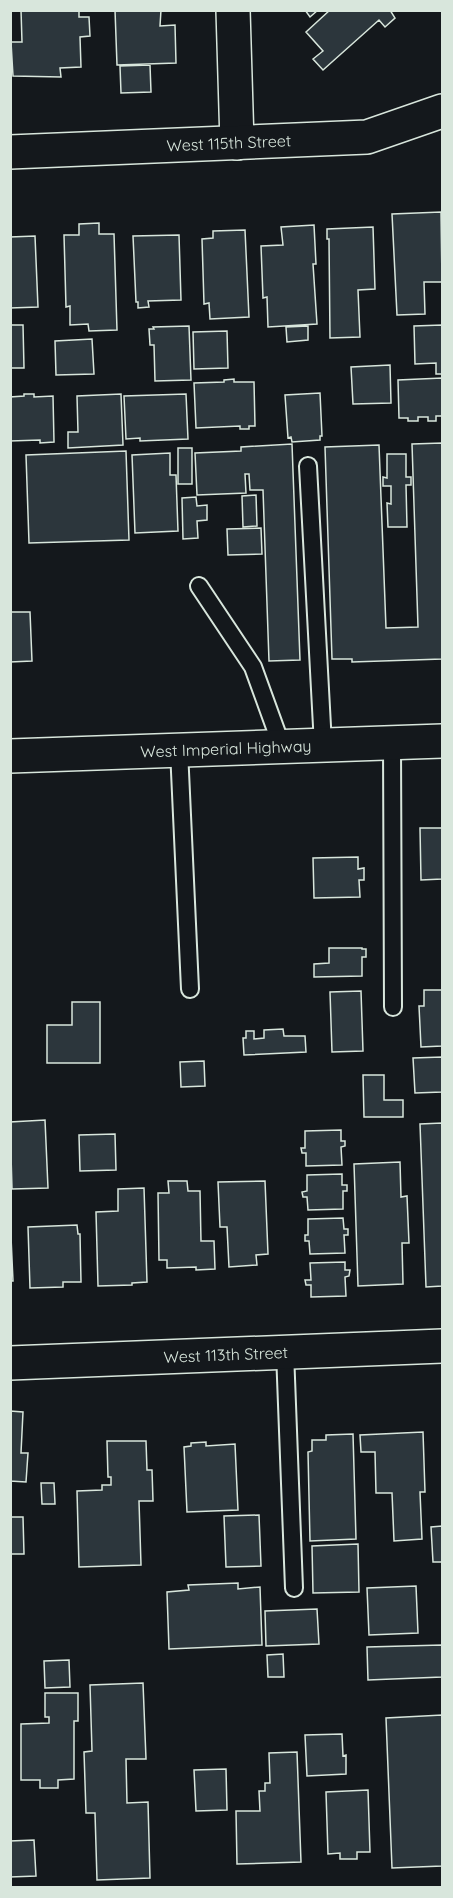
<svg xmlns="http://www.w3.org/2000/svg" width="453" height="1898" font-family="Quicksand,sans-serif">
  <rect width="100%" height="100%" fill="#14181c"/>
  <path fill="#2c363c" stroke="#d8e6dc" stroke-width="1.5" d="M21,10h58v7h10l1,19 -10,1 1,30 -21,1 1,9 -48,-1 -2,-34h11z
    M115,10h46l-1,16 15,-1 1,38 -59,2z
    M305,10h13l-8,7z
    M330,10h60l5,8 -10,9 -6,-7 -56,50 -10,-11 10,-8 -17,-19z
    M150,65l1,27 -30,1 -1,-27z
    M441,212l1,70h-18l1,32 -28,1 -5,-101z
    M99,223v11h15l3,96 -28,1 -1,-7 -18,1v-19l-4,1 -2,-72h15v-11z
    M314,225l2,39h-3l4,60 -49,3 -1,-30 -4,1 -2,-52 22,-1 -2,-18z
    M373,227l2,62 -17,1 2,47 -30,1 -1,-99h-2v-10z
    M245,230l4,87 -39,2 -1,-16 -5,1 -2,-65 11,-1v-7z
    M179,235l2,65 -33,1 1,6 -11,1v-6h-2l-3,-66z
    M35,236l3,71 -28,1v-71z
    M10,325h13l1,43h-14z
    M442,325v49h-6v-11l-21,1 -1,-38z
    M189,326l2,54 -36,1 -1,-36h-4l-1,-16h5l-1,-2z
    M308,326v14l-21,2 -1,-15z
    M227,331l1,37 -34,1 -1,-37z
    M92,339l2,35 -38,1 -1,-34z
    M390,365l1,38 -38,1 -2,-37z
    M442,378v38h-6v5h-8v-4h-10v4h-10v-3h-9l-1,-38z
    M234,379v3h20l1,44h-6v3h-9v-3l-44,2 -2,-45 30,-1v-2z
    M320,393l2,43h-2v4l-28,2 -1,-5 -3,1 -3,-43z
    M24,394h10v3l19,-1 1,46 -14,1v-3l-30,1v-44l14,-1z
    M121,394l2,51 -55,3v-16h10l-1,-36z
    M186,394l2,45 -48,2v-3l-14,1 -2,-43z
    M442,443v216l-90,3v-3h-20l-7,-212 54,-2 7,183 32,-1 -6,-183z
    M292,444l8,216 -31,1 -6,-171h-13l-1,-16h-4l1,19 -49,2 -2,-42 46,-2v-4z
    M178,448h14v36h-14z
    M126,451l3,89 -100,3 -3,-88z
    M170,453v22h6l2,56 -43,2 -3,-78z
    M387,454h19v23h5v8h-5l1,42h-19l-1,-24 4,1v-18h-8v-9l4,1z
    M256,495l1,31 -14,1 -1,-31z
    M196,497l1,9 10,-1v15l-10,1 1,17 -15,1 -1,-41z
    M261,528l1,26 -34,1 -1,-26z
    M10,612h20l2,49 -22,1z
    M420,828h22v51l-21,1z
    M358,857v12l6,-1v12h-5l1,17 -46,1 -1,-40z
    M329,948h33v1h4v8h-4v19l-48,1v-13l15,-1z
    M424,990h18v56l-21,1 -2,-41h5z
    M361,991l2,60 -31,1 -2,-60z
    M72,1002h28v61h-53v-38h25z
    M283,1029l1,7h21l1,16 -62,3 -1,-17h3v-7h8v8l10,-1v-8z
    M442,1057v35l-27,1 -2,-35z
    M204,1061l1,25 -24,1 -1,-25z
    M363,1075h21v25h19v17h-39z
    M45,1120l3,68 -36,1 -2,-67z
    M442,1123v163l-16,1 -6,-163z
    M341,1130v11h4v5l-4,1 1,18 -36,1v-13h-4l-1,-5h4v-17z
    M115,1134l1,36 -36,1 -1,-36z
    M400,1162l1,35 6,-1 2,47h-7l1,41 -45,2 -4,-122z
    M342,1174v11h5v6h-4v18l-35,1 -1,-13h-4l-1,-5 5,-1v-16z
    M168,1181h19l1,10h12l1,50h13l1,28 -19,1v-3l-29,1v-8h-8l-1,-67h11z
    M265,1181l3,73 -12,1 1,10 -28,2 -2,-40h-7l-2,-45z
    M144,1188l3,94 -15,1v2l-34,1 -2,-74 22,-1v-22z
    M10,1215l3,66h-2l-1,7z
    M343,1218l1,11h4v6h-4l1,18 -35,1 -1,-13h-4v-6h3v-16z
    M77,1225l1,9h2l1,48h-18v5l-33,1 -2,-61z
    M345,1262v8h5l-1,6 -4,1 1,19 -35,1v-12h-5l-1,-5h6l-1,-17z
    M10,1411l13,1 -2,41h7l-2,29 -16,-1z
    M423,1432l2,60h-5l2,47 -28,2 -2,-48h-16l-1,-41h-14l-1,-17z
    M353,1434l3,105 -46,2 -2,-89 4,-1v-11h14v-5z
    M107,1441h39l1,29h5l1,31h-14l2,64 -62,2 -2,-76 25,-1v-5h9v-8h-3z
    M206,1442v4l29,-2 3,66 -51,2 -3,-65 7,-1v-3z
    M41,1483h13l1,21h-13z
    M259,1515l2,51 -35,1 -2,-51z
    M10,1517h13l1,37h-14z
    M442,1526v36h-9l-2,-35z
    M358,1544l1,48 -46,1 -1,-47z
    M238,1583v6l22,-2 2,58 -93,4 -2,-57 22,-2 -1,-5z
    M416,1586l2,47 -49,2 -2,-47z
    M317,1609l2,35 -53,2 -1,-35z
    M442,1645v32l-74,3 -1,-33z
    M283,1654l1,23h-16l-1,-22z
    M69,1660l1,27 -25,1 -1,-27z
    M143,1683l3,76h-20l1,44 21,-1 2,76 -53,2 -2,-67h-9l-2,-61 8,-1 -2,-66z
    M45,1693h33v28h-4v58l-16,1v8h-18v-8h-19v-56l28,-1v-6h-4z
    M442,1715v151l-50,2 -6,-150z
    M342,1734l1,22 3,-1v19l-39,2 -2,-41z
    M297,1752l4,110 -64,2 -1,-53h24l-1,-20h6v-8h5l-1,-30z
    M226,1769l1,41 -31,1 -2,-41z
    M368,1790l2,62h-13v7h-17v-6l-12,1 -2,-62z
    M34,1840l2,36 -26,1v-36z"/>
  <g fill="none" stroke-linecap="round" stroke-linejoin="round">
    <defs>
      <path id="lane" d="M308,466l15,279
        M199,586l54,81 29,80
        M392,743l1,264
        M179,750l11,239
        M285,1352l9,236"/>
      <g id="street">
        <path d="M233,10l4,133"/>
        <path id="s1" d="M10,152l357,-15 75,-26"/>
        <path id="s2" d="M10,1363l432,-17"/>
      </g>
      <g id="primary">
        <path id="s3" d="M10,756l432,-15"/>
      </g>
    </defs>
    <use href="#lane" stroke="#d8e6dc" stroke-width="20"/>
    <use href="#street" stroke="#d8e6dc" stroke-width="36"/>
    <use href="#primary" stroke="#d8e6dc" stroke-width="36"/>
    <use href="#lane" stroke="#14181c" stroke-width="16"/>
    <use href="#street" stroke="#14181c" stroke-width="33"/>
    <use href="#primary" stroke="#14181c" stroke-width="33"/>
  </g>
  <g text-anchor="middle" dominant-baseline="central" stroke-width="4.5" stroke-linejoin="round" paint-order="stroke">
    <g font-size="16" fill="#d8e6dc" stroke="#14181c">
      <text stroke="none"><textPath href="#s1" startOffset="219">West 115th Street</textPath></text>
      <text stroke="none"><textPath href="#s3" startOffset="216">West Imperial Highway</textPath></text>
      <text stroke="none"><textPath href="#s2" startOffset="216">West 113th Street</textPath></text>
    </g>
  </g>
  <rect width="453" height="1898" fill="none" stroke="#d8e6dc" stroke-width="24"/>
</svg>
